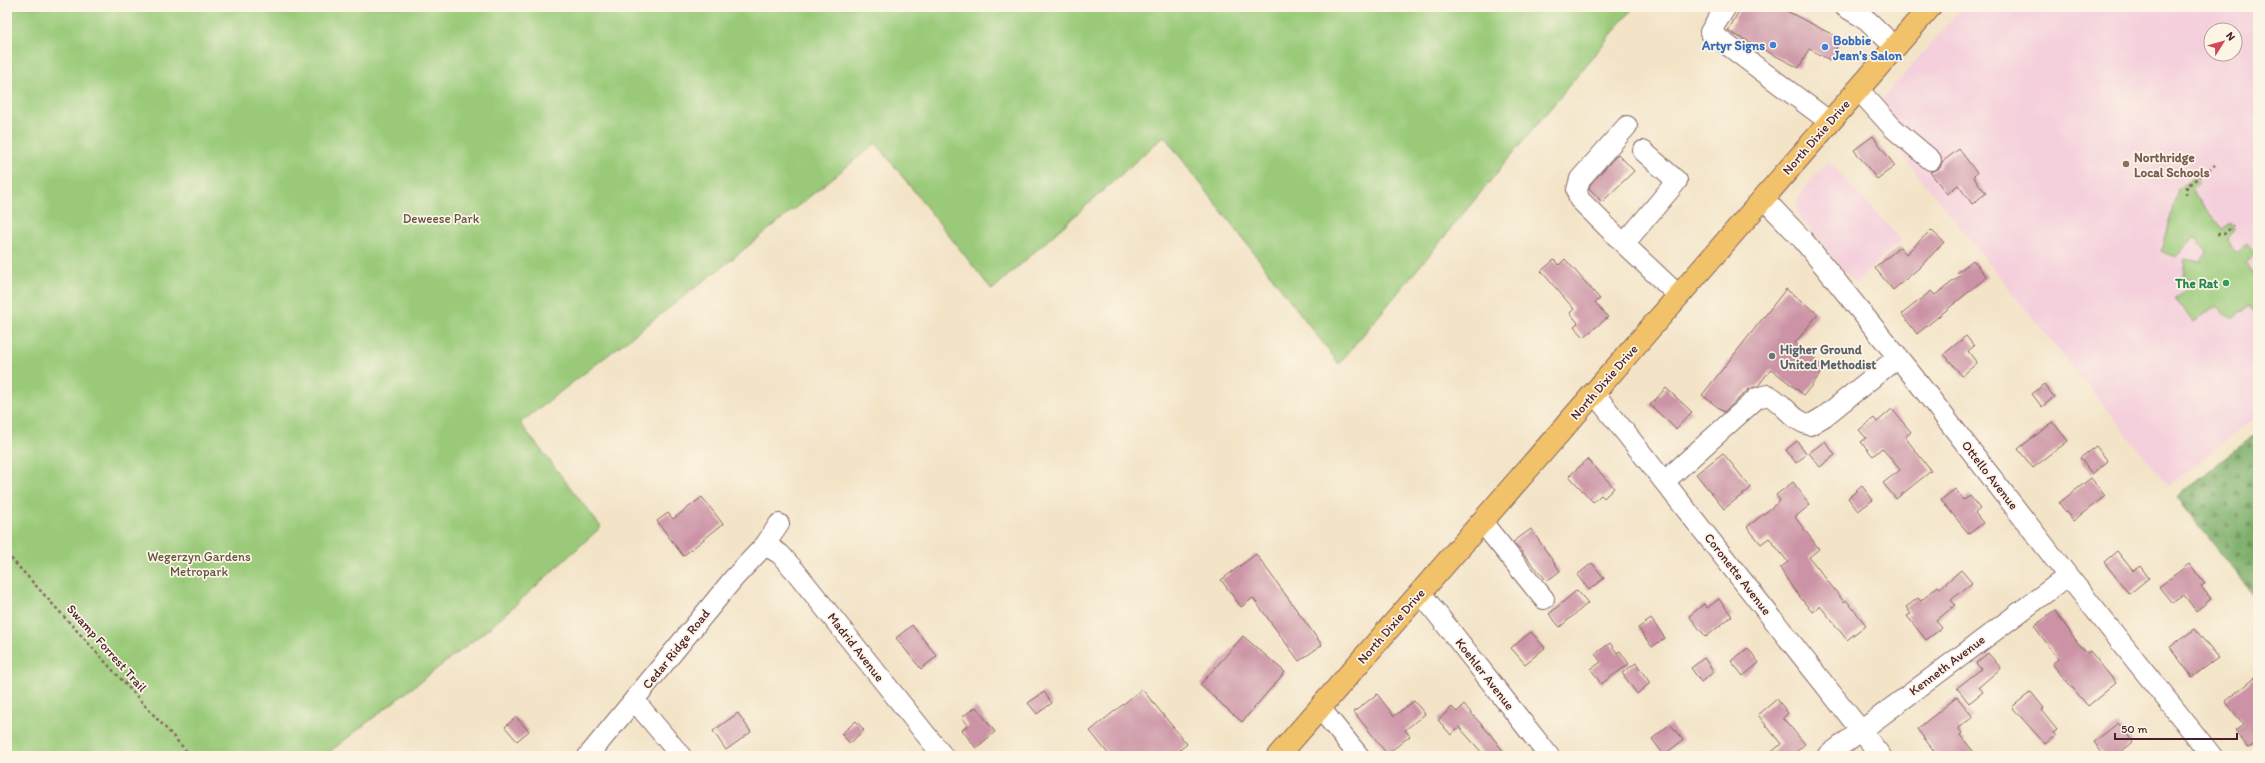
<svg xmlns="http://www.w3.org/2000/svg" width="2265" height="763" font-family="Itim,sans-serif">
  <defs>
    <pattern id="forest-firs" width="22" height="20" patternUnits="userSpaceOnUse"><rect width="22" height="20" fill="#7bae69"/><path d="M5 1l3.5 6h-7zM16 11l3.5 6h-7z" fill="#678d57"/></pattern>
  </defs>
  <rect width="100%" height="100%" fill="#fcf5e5"/>
  <filter id="ink" filterUnits="userSpaceOnUse"><feTurbulence type="fractalNoise" baseFrequency=".025" numOctaves="2"/><feDisplacementMap in="SourceGraphic" scale="8" xChannelSelector="R" yChannelSelector="G"/><feConvolveMatrix kernelMatrix="1 2 1 2 8 2 1 2 1" color-interpolation-filters="sRGB"/></filter>
  <filter id="wash" filterUnits="userSpaceOnUse"><feTurbulence type="fractalNoise" baseFrequency=".012" numOctaves="4" result="noise"/><feDisplacementMap in="SourceGraphic" scale="16" xChannelSelector="R" yChannelSelector="G"/><feGaussianBlur stdDeviation="0.9" result="paint"/><feColorMatrix in="noise" values="0 0 0 0 0 0 0 0 0 0 0 0 0 0 0 0 0 1.4 0 .05"/><feComposite in="paint" operator="in"/></filter>
  <g filter="url(#wash)">
    <rect width="100%" height="100%" fill="#f3e4c8"/>
    <path fill="#f4cfdc" fill-rule="evenodd" d="M1963,7h295v408l-90,71 -299,-372zM2211,30h24v24h-24z
      M1828,161l73,79 -46,44 -53,-65 -6,-9 2,-11 7,-12z"/>
    <path fill="url(#forest-firs)" stroke="#62664a" d="M2258,432v168l-82,-103z"/>
    <path fill="#9aca79" stroke="#727452" d="M7,7h1627l-295,357 -175,-228 -172,154 -116,-147 -149,120 -207,160 81,104 -109,99 -168,130h-317z
      M2194,177l5,7 -8,6 31,39 9,-6 4,6 -8,9 8,15 12,-9 8,10 -10,9 13,16v37l-8,-10 -18,13 -16,-13 -22,16 -19,-23 20,-15v-3l-12,-4 2,-18 16,3 6,-10 -12,-16 -19,21 -15,-6 17,-62z"/>
    <g id="blocks">
      <path fill="#cb93a5" d="M1741,7h38l62,32 -11,21 -21,-11 -10,19 -71,-37z
        M1873,136l22,30 -18,13 -23,-29z
        M1959,149l18,24 -4,4 13,16 -14,11 -14,-19 -11,9 -17,-22 10,-4 2,-6z
        M1618,154l16,17 -32,31 -13,-14 1,-3z
        M1931,230l13,12 -25,26 -26,22 -18,-22 25,-21 6,7z
        M1565,259l35,40 -5,3 13,15 -24,20 -10,-11 4,-3 -8,-10 4,-4 -33,-38 13,-11 5,5z
        M1973,260l14,17 -70,57 -15,-20 29,-23 4,4 25,-19 -3,-3z
        M1786,289l32,25 -23,29 30,25 -21,27 -33,-26 -13,17 -9,3 -25,23 -22,-17z
        M1966,336l8,10 -6,5 9,12 -15,13 -18,-22z
        M2044,384l10,13 -12,10 -10,-13z
        M1666,388l26,24 -16,17 -26,-24z
        M1892,409l19,23 -6,5 26,34 -35,28 -13,-16 17,-13 -18,-22 -9,8 -12,-14 5,-4 -7,-8 15,-12 3,4z
        M2053,422l15,19 -35,27 -15,-19z
        M1797,441l10,13 -11,9 -10,-13z
        M1825,441l10,14 -15,12 -11,-14z
        M2096,446l12,15 -16,13 -12,-16z
        M1723,453l28,35 -27,21 -28,-35z
        M1588,459l26,29 -10,10 -3,-3 -8,7 -24,-26z
        M2091,478l14,18 -32,25 -14,-18z
        M1793,482l17,23 -15,12 24,32 -10,8 35,45 2,-2 20,25 -19,15 -27,-34 -8,6 -20,-25 -12,-19 8,-6 -19,-24 -8,6 -14,-17 33,-26 -4,-6z
        M1862,486l11,14 -15,11 -10,-13z
        M1955,489l9,11 6,-4 10,13 -5,4 8,10 -14,11 -28,-34z
        M702,497l21,27 -40,32 -26,-35 11,-8 5,6z
        M1531,529l29,42 -13,10 -34,-39z
        M2117,551l16,20 7,-5 9,12 -20,16 -25,-32z
        M1256,554l66,91 -23,16 -46,-63 -12,9 -20,-27z
        M1592,563l12,15 -15,12 -12,-15z
        M2189,564l16,20 -4,2 10,13 -15,12 -12,-16 -12,8 -13,-16z
        M1961,570l11,13 -21,17 4,5 -19,16 6,7 -16,12 -19,-24 4,-2 -5,-7 12,-9 3,3 17,-15 2,2z
        M1577,590l11,13 -28,24 -11,-13z
        M1719,599l13,17 -26,21 -17,-21 15,-12 3,4z
        M2055,611l23,32 9,10 3,-2 26,32 -28,23 -36,-42 6,-5 -24,-33z
        M1651,619l14,19 -13,9 -14,-19z
        M912,625l25,31 -16,13 -25,-31z
        M2195,629l23,29 -26,19 -22,-30z
        M1531,632l14,16 -20,16 -14,-16z
        M1243,636l42,36 -43,50 -42,-37z
        M1610,643l7,10 3,-2 9,13 -28,20 -10,-15 10,-7 -6,-8z
        M1748,648l11,15 -16,13 -12,-15z
        M1988,653l13,15 -22,19 4,5 -14,11 -12,-15 24,-19 -5,-6z
        M1704,658l10,14 -13,10 -10,-14z
        M1636,663l14,20 -13,11 -15,-21z
        M2258,675v68l-10,5 -13,-18 8,-6 -18,-23z
        M1142,689l45,55 -14,12h-63l-20,-25z
        M1044,692l8,11 -15,11 -9,-11z
        M2031,692l13,16 -3,2 16,20 -4,3 3,3 -11,8 -33,-37z
        M1377,694l17,22 20,-15 11,13 -20,16 5,6 -23,18 -33,-42z
        M1957,697l16,20 -15,11 4,5 -2,2 17,21h-39l-21,-27z
        M1777,699l11,14 -5,5 22,26 -14,12h-24l14,-12 -23,-29z
        M1464,705l26,29 17,22h-22l-26,-29 -8,8 -13,-15 14,-13 5,5z
        M976,707l19,25 -19,16 -14,-18 6,-5 -6,-8z
        M738,713l13,19 -25,18 -13,-19z
        M516,717l13,14 -12,10 -12,-14z
        M856,721l8,9 -14,13 -9,-9z
        M2118,723l15,19 -17,14h-12l-10,-14z
        M1670,724l13,16 -19,15 -12,-16z"/>
    </g>
  </g>
  <g filter="url(#ink)">
    <use href="#blocks" fill-opacity="0" stroke="#856462" stroke-width="1"/>
    <g fill="none" stroke-linecap="round" stroke-linejoin="round">
      <defs>
        <path id="minor" d="M1726,7l-16,25 120,90
          M1845,7l22,13 28,27
          M1858,89l35,39 38,32
          M1643,151l34,30 -53,63 54,51
          M1763,198l40,42 110,136 155,200 144,180
          M1624,244l-45,-45 -2,-9 3,-11 47,-53
          M1594,393l287,363
          M1665,481l92,-83 11,-3c16,8 24,26 42,30l15,-9 73,-59
          M1482,522l62,77
          M765,545l15,9 16,18 147,184
          M1420,592l129,164
          M634,700l47,56
          M1320,708l39,48
          M588,756l146,-178 31,-33 14,-21
          M1827,756l241,-180"/>
        <path id="major" d="M1278,756l652,-749"/>
      </defs>
      <use href="#minor" stroke="#856462" stroke-width="22"/>
      <use href="#major" stroke="#856462" stroke-width="24"/>
      <path stroke="#856462" stroke-width="2.5" stroke-dasharray="3 3" stroke-linecap="butt" d="M2186,195l1,-9 28,-21
        M2217,234h7l9,-8
        M7,554l184,202"/>
      <use href="#minor" stroke="#fff" stroke-width="20"/>
      <use href="#major" stroke="#f2c26a" stroke-width="22"/>
    </g>
  </g>
  <g fill="#3f7fe0" stroke="#fcf5e5" stroke-width="1.5">
    <circle cx="1773" cy="45" r="4"/>
    <circle cx="1825" cy="47" r="4"/>
  </g>
  <circle fill="#8d6e63" stroke="#fcf5e5" stroke-width="1.5" cx="2126" cy="164" r="4"/>
  <circle fill="#2e9e5b" stroke="#fcf5e5" stroke-width="1.5" cx="2226" cy="283" r="4"/>
  <circle fill="#6b7280" stroke="#fcf5e5" stroke-width="1.5" cx="1772" cy="356" r="4"/>
  <g text-anchor="middle" dominant-baseline="central" stroke-width="3.5" stroke-linejoin="round" paint-order="stroke">
    <g font-size="13" font-weight="bold" fill="#366cbe" stroke="#fcf5e5" text-anchor="start">
      <text x="1833" y="40">Bobbie<tspan x="1833" dy="15">Jean's Salon</tspan></text>
      <text x="1765" y="45" text-anchor="end">Artyr Signs</text>
    </g>
    <g font-size="13" fill="#4a1f2b" stroke="#fcf5e5">
      <text transform="translate(1816 137) rotate(-49)">North Dixie Drive</text>
      <text transform="translate(1604 382) rotate(-49)">North Dixie Drive</text>
      <text transform="translate(1990 475) rotate(52)">Ottello Avenue</text>
      <text transform="translate(1738 574) rotate(52)">Coronette Avenue</text>
      <text transform="translate(1391 626) rotate(-49)">North Dixie Drive</text>
      <text transform="translate(856 647) rotate(52)">Madrid Avenue</text>
      <text transform="translate(107 648) rotate(48)">Swamp Forrest Trail</text>
      <text transform="translate(676 649) rotate(-51)">Cedar Ridge Road</text>
      <text transform="translate(1947 665) rotate(-37)">Kenneth Avenue</text>
      <text transform="translate(1485 674) rotate(52)">Koehler Avenue</text>
    </g>
    <g font-size="13" font-weight="bold" fill="#785e54" stroke="#fcf5e5" text-anchor="start">
      <text x="2134" y="157">Northridge<tspan x="2134" dy="15">Local Schools</tspan></text>
    </g>
    <g font-size="13" fill="#625242" stroke="#fcf5e5">
      <text x="441" y="218">Deweese Park</text>
      <text x="199" y="556">Wegerzyn Gardens<tspan x="199" dy="15">Metropark</tspan></text>
    </g>
    <g font-size="13" font-weight="bold" fill="#27864d" stroke="#fcf5e5" text-anchor="end">
      <text x="2218" y="283">The Rat</text>
    </g>
    <g font-size="13" font-weight="bold" fill="#5b616d" stroke="#fcf5e5" text-anchor="start">
      <text x="1780" y="349">Higher Ground<tspan x="1780" dy="15">United Methodist</tspan></text>
    </g>
  </g>
  <rect width="2265" height="763" fill="none" stroke="#fcf5e5" stroke-width="24"/>
  <g transform="translate(2223 42) rotate(53)"><circle r="19" fill="#fcf5e5" stroke="#b59f9b"/>
  <path d="M0-3L7 15L0 10L-7 15Z" fill="#d1495b"/>
  <text y="-6" font-size="11" font-weight="bold" text-anchor="middle" fill="#4a1f2b">N</text>
  </g>
  <path d="M2115 733v6h122v-6" fill="none" stroke="#4a1f2b" stroke-width="2"/>
  <text x="2121" y="733" font-size="12" fill="#4a1f2b" stroke="#fcf5e5" stroke-width="3" paint-order="stroke">50 m</text>
</svg>
